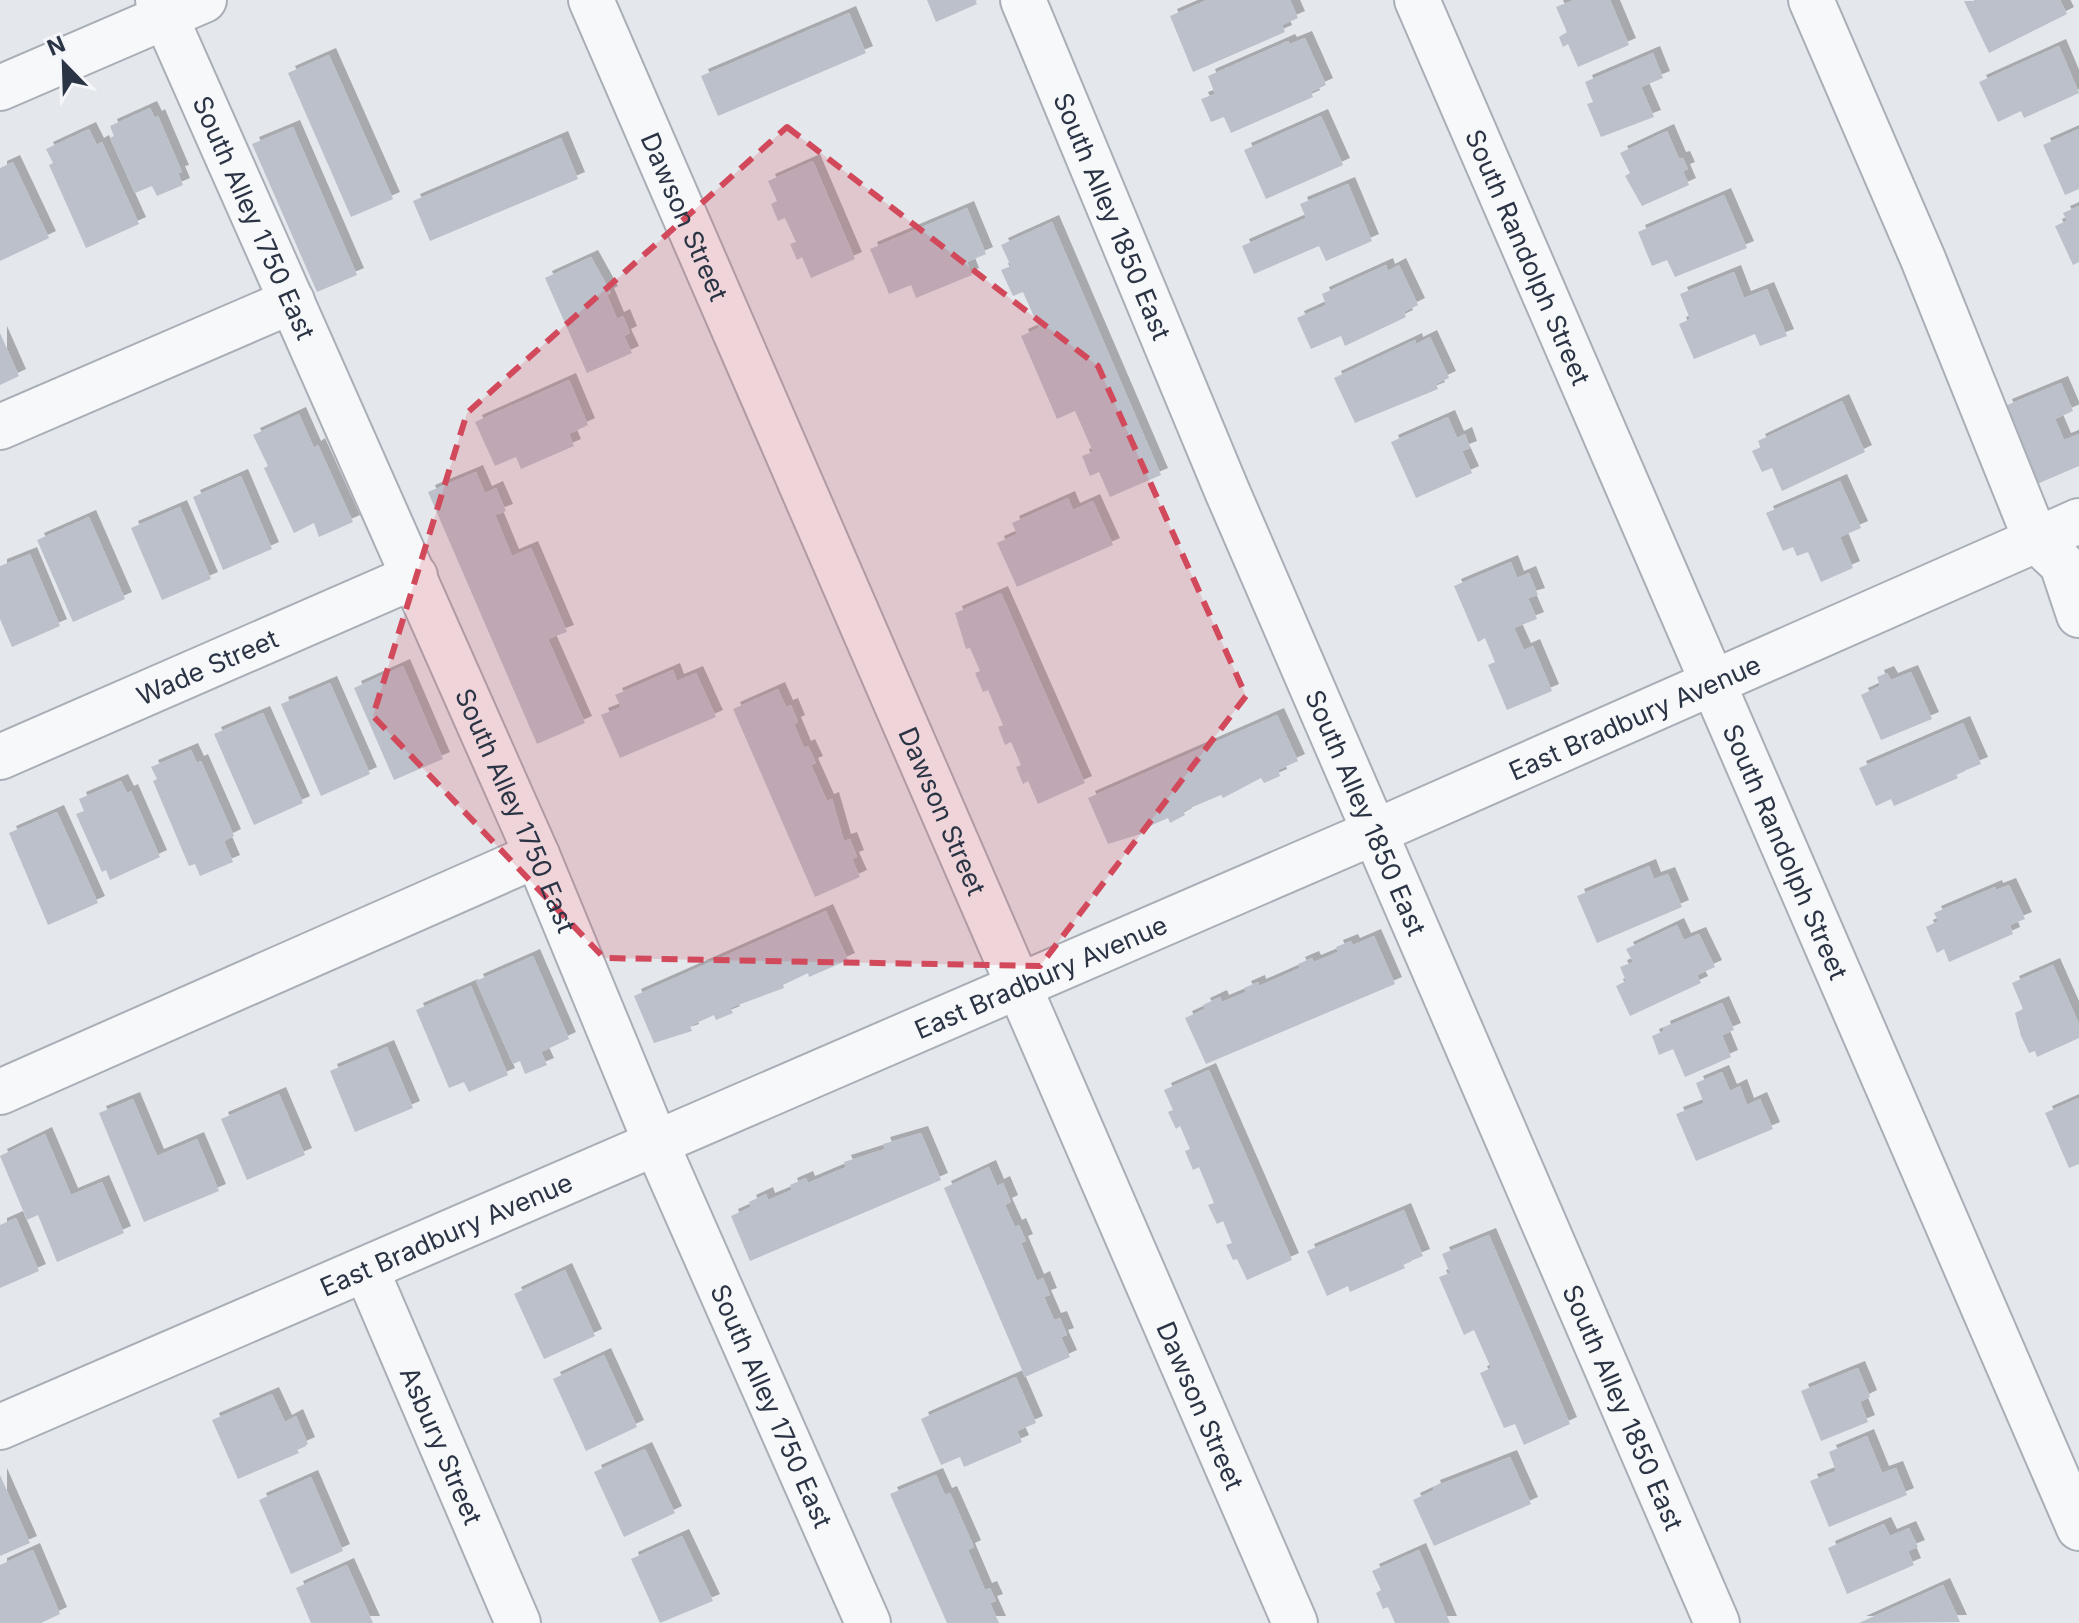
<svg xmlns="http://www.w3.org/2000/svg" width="2079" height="1623" font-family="Inter,sans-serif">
  <defs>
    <filter id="shadow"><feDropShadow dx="7" dy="-7" stdDeviation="0" flood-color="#0004"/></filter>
  </defs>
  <rect width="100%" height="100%" fill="#e4e7ec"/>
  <path fill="#bbc0ca" filter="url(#shadow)" d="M927,0h48l2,4 -41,18z
    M1207,0h83l8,18 -16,7 3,7 -92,40 -23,-56z
    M1574,0h36l19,45 -51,22 -10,-23 -5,3 -4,-10 8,-5 -11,-25z
    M2060,0l7,14 -78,39 -25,-52z
    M849,13l17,40 -148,63 -17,-40z
    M1305,38l21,47 -15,7 2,5 -82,36 -7,-16 -13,5 -10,-23 14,-5 -7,-18 80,-35 2,3z
    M2059,46l20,47 -55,25 -3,-7 -23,11 -19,-40z
    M1653,53l10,25 -22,9 13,30 -53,20 -14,-33 6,-2 -8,-20z
    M329,55l64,144 -42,18 -63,-144z
    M150,108l5,10 3,-2 24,56 -4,1 5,12 -26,11 -5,-10 -17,7 -25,-55 4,-2 -4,-10z
    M1321,116l22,49 -77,34 -22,-49z
    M293,127l64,148 -40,17 -65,-148z
    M89,129l8,16 5,-3 37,82 -53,24 -37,-83 4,-2 -7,-14z
    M2079,129v60l-14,6 -22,-50z
    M1667,131l12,28 4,-1 5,11 -5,2 6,14 -47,21 -17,-30 5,-3 -10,-20z
    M561,138l17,41 -148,62 -17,-40z
    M813,161l42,98 -44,19 -9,-21 -5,3 -7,-16 6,-2 -11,-24 -7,3 -7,-17 6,-3 -9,-20z
    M13,162l36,76 -49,23v-93z
    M1348,184l24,57 -46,20 -7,-15 -65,28 -12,-28 64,-28 -6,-14z
    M1724,195l23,53 -72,29 -8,-17 -15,6 -14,-34z
    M2079,206v56l-6,3 -18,-39 12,-5 -4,-8z
    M967,208l19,46 -19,8 5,13 -56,23 -5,-13 -22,9 -19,-45z
    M1052,222l109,253 -51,22 -11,-25 -9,4 -8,-20 11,-4 -18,-41 -18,8 -36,-83 18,-8 -16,-36 -10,4 -12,-26 10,-4 -10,-21z
    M591,257l20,36 -4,2 10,24 6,-3 7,17 -6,3 8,17 -45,20 -42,-95z
    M1386,265l2,6 11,-6 19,40 -14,7 2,5 -61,29 -4,-10 -30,13 -14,-31 29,-13 -4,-11z
    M1734,272l10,26 23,-9 20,47 -27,10 -5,-12 -61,25 -15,-35 11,-5 -10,-25z
    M0,333l19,43 -19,9z
    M1430,337l19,41 -13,6 2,5 -83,34 -21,-45 81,-38 1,4z
    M569,380l19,45 -19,9 5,12 -53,23 -5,-12 -21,9 -20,-44z
    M2061,383l12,28 -18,8 9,21 15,-6v32l-42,18 -32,-78z
    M1842,401l23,51 -83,39 -10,-23 -10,4 -10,-21 9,-4 -3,-6z
    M299,414l15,34 4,-3 35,77 -34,15 -5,-14 -20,10 -30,-65 4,-2 -15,-31z
    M1448,417l9,21 8,-4 5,14 -8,3 10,22 -56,25 -25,-56z
    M476,472l9,21 11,-5 10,23 -11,4 17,41 19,-8 36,84 -19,7 37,84 -48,21 -109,-252z
    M241,476l31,73 -49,21 -30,-73z
    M1840,481l21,47 -21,9 13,31 -32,14 -13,-30 -11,4 -4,-9 -10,4 -17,-38z
    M1068,498l5,12 20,-9 20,44 -96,42 -20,-44 20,-9 -5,-11z
    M180,507l31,72 -49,21 -31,-72z
    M89,517l36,82 -52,23 -36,-82z
    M30,554l30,72 -48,21 -12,-28v-53z
    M1511,562l6,16 12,-5 9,22 -10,3 9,21 -23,9 10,22 9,-4 19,45 -45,19 -19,-45 7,-3 -10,-24 -7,4 -24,-56z
    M1001,593l84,190 -47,21 -10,-23 -5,3 -7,-17 5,-2 -10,-23 -6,3 -7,-18 5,-2 -15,-35 -5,2 -8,-19 5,-2 -10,-23 -4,1 -11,-36z
    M403,666l40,93 -49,21 -40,-92z
    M673,670l4,11 19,-8 20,44 -96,41 -19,-43 20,-8 -6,-12z
    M1911,672l21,47 -51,21 -20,-45 19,-9 -3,-9 10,-4 4,7z
    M330,683l40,91 -49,22 -40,-92z
    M778,689l8,18 5,-2 7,17 -4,2 10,24 4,-2 8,17 -5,2 16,36 5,-2 12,42 6,-2 7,18 -5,2 8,18 -45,20 -82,-188z
    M263,713l40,90 -49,22 -40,-91z
    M1277,715l21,46 -20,9 2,6 -16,7 -3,-5 -38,20 -2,-3 -38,16 2,4 -15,8 -2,-5 -25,11 1,4 -36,11 -20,-46z
    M1963,723l18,41 -25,10 2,4 -64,28 -3,-7 -15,7 -17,-38z
    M191,750l6,13 4,-2 33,75 -10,5 9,21 -33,14 -5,-12 -6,2 -36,-85 4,-2 -6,-12z
    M121,781l6,12 4,-2 29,66 -50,23 -4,-10 -4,2 -26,-58 8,-3 -5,-12z
    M57,812l41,91 -50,22 -39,-92z
    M1649,866l5,13 14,-5 14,33 -85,36 -20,-47z
    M2009,885l16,34 -15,6 3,9 -64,28 -5,-13 -7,4 -11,-26 12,-6 -4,-8 61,-26 1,3z
    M826,911l22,49 -39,17 -1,-4 -25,12 1,3 -54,20 3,5 -17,7 -2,-5 -24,11 2,5 -38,12 -20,-47z
    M1677,925l7,15 15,-6 16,33 -18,8 4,8 -71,33 -14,-30 10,-5 -6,-14 13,-5 -7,-13z
    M1374,936l21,48 -189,80 -21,-46 20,-9 -2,-4 17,-8 2,5 24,-10 -2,-4 14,-6 1,4 41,-18 -2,-4 14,-6 2,4 24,-10 -2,-5 15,-6 2,4z
    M533,956l36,83 -28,13 6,13 -22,9 -5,-13 -7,3 -37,-83z
    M2053,965l26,59v14l-42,19 -2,-6 -6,2 -8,-17 -6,-23 8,-4 -11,-26z
    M471,986l37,89 -39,17 -5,-10 -15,6 -33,-78z
    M1722,1003l12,27 -12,5 9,22 -46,20 -12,-28 -14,6 -7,-19 12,-5 -1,-3z
    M387,1047l26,61 -58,24 -25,-61z
    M1209,1070l83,190 -45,20 -10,-21 -4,1 -7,-15 6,-2 -9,-22 -6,3 -9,-19 6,-2 -15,-36 -6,3 -8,-19 5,-2 -10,-23 -4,3 -8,-17 5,-2 -9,-20z
    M1722,1072l8,19 10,-5 7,19 13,-6 13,30 -77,32 -20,-47 28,-11 -8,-20z
    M279,1094l26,61 -58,25 -26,-61z
    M2079,1098v66l-10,4 -24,-55z
    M133,1099l24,57 40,-17 22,52 -75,31 -45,-109z
    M921,1133l20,47 -191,81 -19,-45 20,-9 -2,-5 17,-8 2,6 24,-10 -2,-5 16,-7 2,5 38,-16 -2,-5 41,-13 -2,-5z
    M45,1134l26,61 31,-13 22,51 -67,29 -19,-47 -11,5 -27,-64z
    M989,1167l8,19 6,-3 8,19 -6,3 10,22 4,-2 7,16 -5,2 16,38 6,-3 7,17 -6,2 10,23 6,-2 7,17 -6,2 9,20 -45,20 -81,-189z
    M1404,1210l19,46 -20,8 2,4 -55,24 -2,-6 -21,10 -20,-45z
    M16,1218l23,53 -39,17v-63z
    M1489,1235l81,189 -46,21 -9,-21 -11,4 -24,-55 11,-5 -17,-38 -10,5 -25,-58 11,-4 -8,-19z
    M565,1270l30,66 -51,23 -30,-65z
    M604,1355l33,72 -51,24 -33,-72z
    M1858,1368l12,29 -10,5 8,20 -47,19 -20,-50z
    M1016,1377l20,46 -19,8 5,11 -58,25 -4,-10 -19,8 -20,-46z
    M272,1394l13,28 11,-6 12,28 -11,5 2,4 -61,26 -26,-59z
    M1867,1436l15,37 14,-5 11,27 -78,32 -19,-46 26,-10 -7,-19z
    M645,1449l30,64 -51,24 -30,-65z
    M1510,1457l21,47 -97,42 -21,-46 21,-10 -1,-3z
    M0,1475l30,68 -30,13z
    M936,1475l9,20 5,-2 24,54 -6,3 17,40 5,-2 6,13 -6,2 9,20h-52l-57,-129z
    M311,1477l32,74 -52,23 -32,-74z
    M1884,1524l6,12 19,-8 9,19 -10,4 6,14 -67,29 -19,-46z
    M682,1536l31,65 -53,22 -29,-64z
    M33,1550l27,64 -19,9h-41v-58z
    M1419,1550l31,73h-55l-7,-16 -5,2 -7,-16 5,-3 -9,-19z
    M347,1565l26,58h-62l-15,-35z
    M1943,1585l17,37 -101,1z"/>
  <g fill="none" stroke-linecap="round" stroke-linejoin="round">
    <defs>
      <g id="minor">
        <path id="s1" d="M158,0l379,855 119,288 212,480"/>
        <path id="s2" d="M591,0l704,1623"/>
        <path id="s3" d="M1023,0l204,491 490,1132"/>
        <path id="s4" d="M1417,0l662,1528"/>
        <path d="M1811,0l112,259 113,281 26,24 17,51"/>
        <path d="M0,88l204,-88"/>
        <path d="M0,427l292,-126"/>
        <path id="s5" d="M0,757l415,-181"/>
        <path d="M0,1092l537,-237"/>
        <path id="s6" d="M366,1269l152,354"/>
        <path id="s7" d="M0,1427l1377,-596 702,-310"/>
      </g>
    </defs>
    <use href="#minor" stroke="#a9aeb7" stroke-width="48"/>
    <use href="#minor" stroke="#f7f8fa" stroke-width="44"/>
  </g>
  <path fill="#d1495b" fill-opacity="0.2" stroke="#d1495b" stroke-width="6" stroke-dasharray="16 10" stroke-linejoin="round" d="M787,127l311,239 148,330 -206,270 -436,-8 -231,-242 94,-303z"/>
  <g text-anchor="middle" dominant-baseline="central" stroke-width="8" stroke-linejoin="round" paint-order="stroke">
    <g font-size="26" fill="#2b3445" stroke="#f4f6f9">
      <text stroke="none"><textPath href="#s1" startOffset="238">South Alley 1750 East</textPath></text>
      <text stroke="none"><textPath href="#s2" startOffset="236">Dawson Street</textPath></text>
      <text stroke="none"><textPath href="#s3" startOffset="234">South Alley 1850 East</textPath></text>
      <text stroke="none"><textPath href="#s4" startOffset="280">South Randolph Street</textPath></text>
      <text stroke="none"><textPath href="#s5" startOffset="226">Wade Street</textPath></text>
      <text stroke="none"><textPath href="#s7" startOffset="1782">East Bradbury Avenue</textPath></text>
      <text stroke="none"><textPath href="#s1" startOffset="886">South Alley 1750 East</textPath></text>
      <text stroke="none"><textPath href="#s2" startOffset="884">Dawson Street</textPath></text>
      <text stroke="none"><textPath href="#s3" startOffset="882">South Alley 1850 East</textPath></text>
      <text stroke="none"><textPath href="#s4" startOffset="928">South Randolph Street</textPath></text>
      <text stroke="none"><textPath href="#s7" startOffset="1134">East Bradbury Avenue</textPath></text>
      <text stroke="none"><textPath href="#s7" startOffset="486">East Bradbury Avenue</textPath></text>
      <text stroke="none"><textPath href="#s1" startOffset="1534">South Alley 1750 East</textPath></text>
      <text stroke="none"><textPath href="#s2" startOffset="1532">Dawson Street</textPath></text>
      <text stroke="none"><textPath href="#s3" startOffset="1530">South Alley 1850 East</textPath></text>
      <text stroke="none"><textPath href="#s6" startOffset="192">Asbury Street</textPath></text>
    </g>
  </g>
  <g transform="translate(64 64) rotate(337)" stroke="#f4f6f9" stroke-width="6" paint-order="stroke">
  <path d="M0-6L14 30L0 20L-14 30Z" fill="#2b3445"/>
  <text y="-12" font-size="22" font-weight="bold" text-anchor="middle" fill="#2b3445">N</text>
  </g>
</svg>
